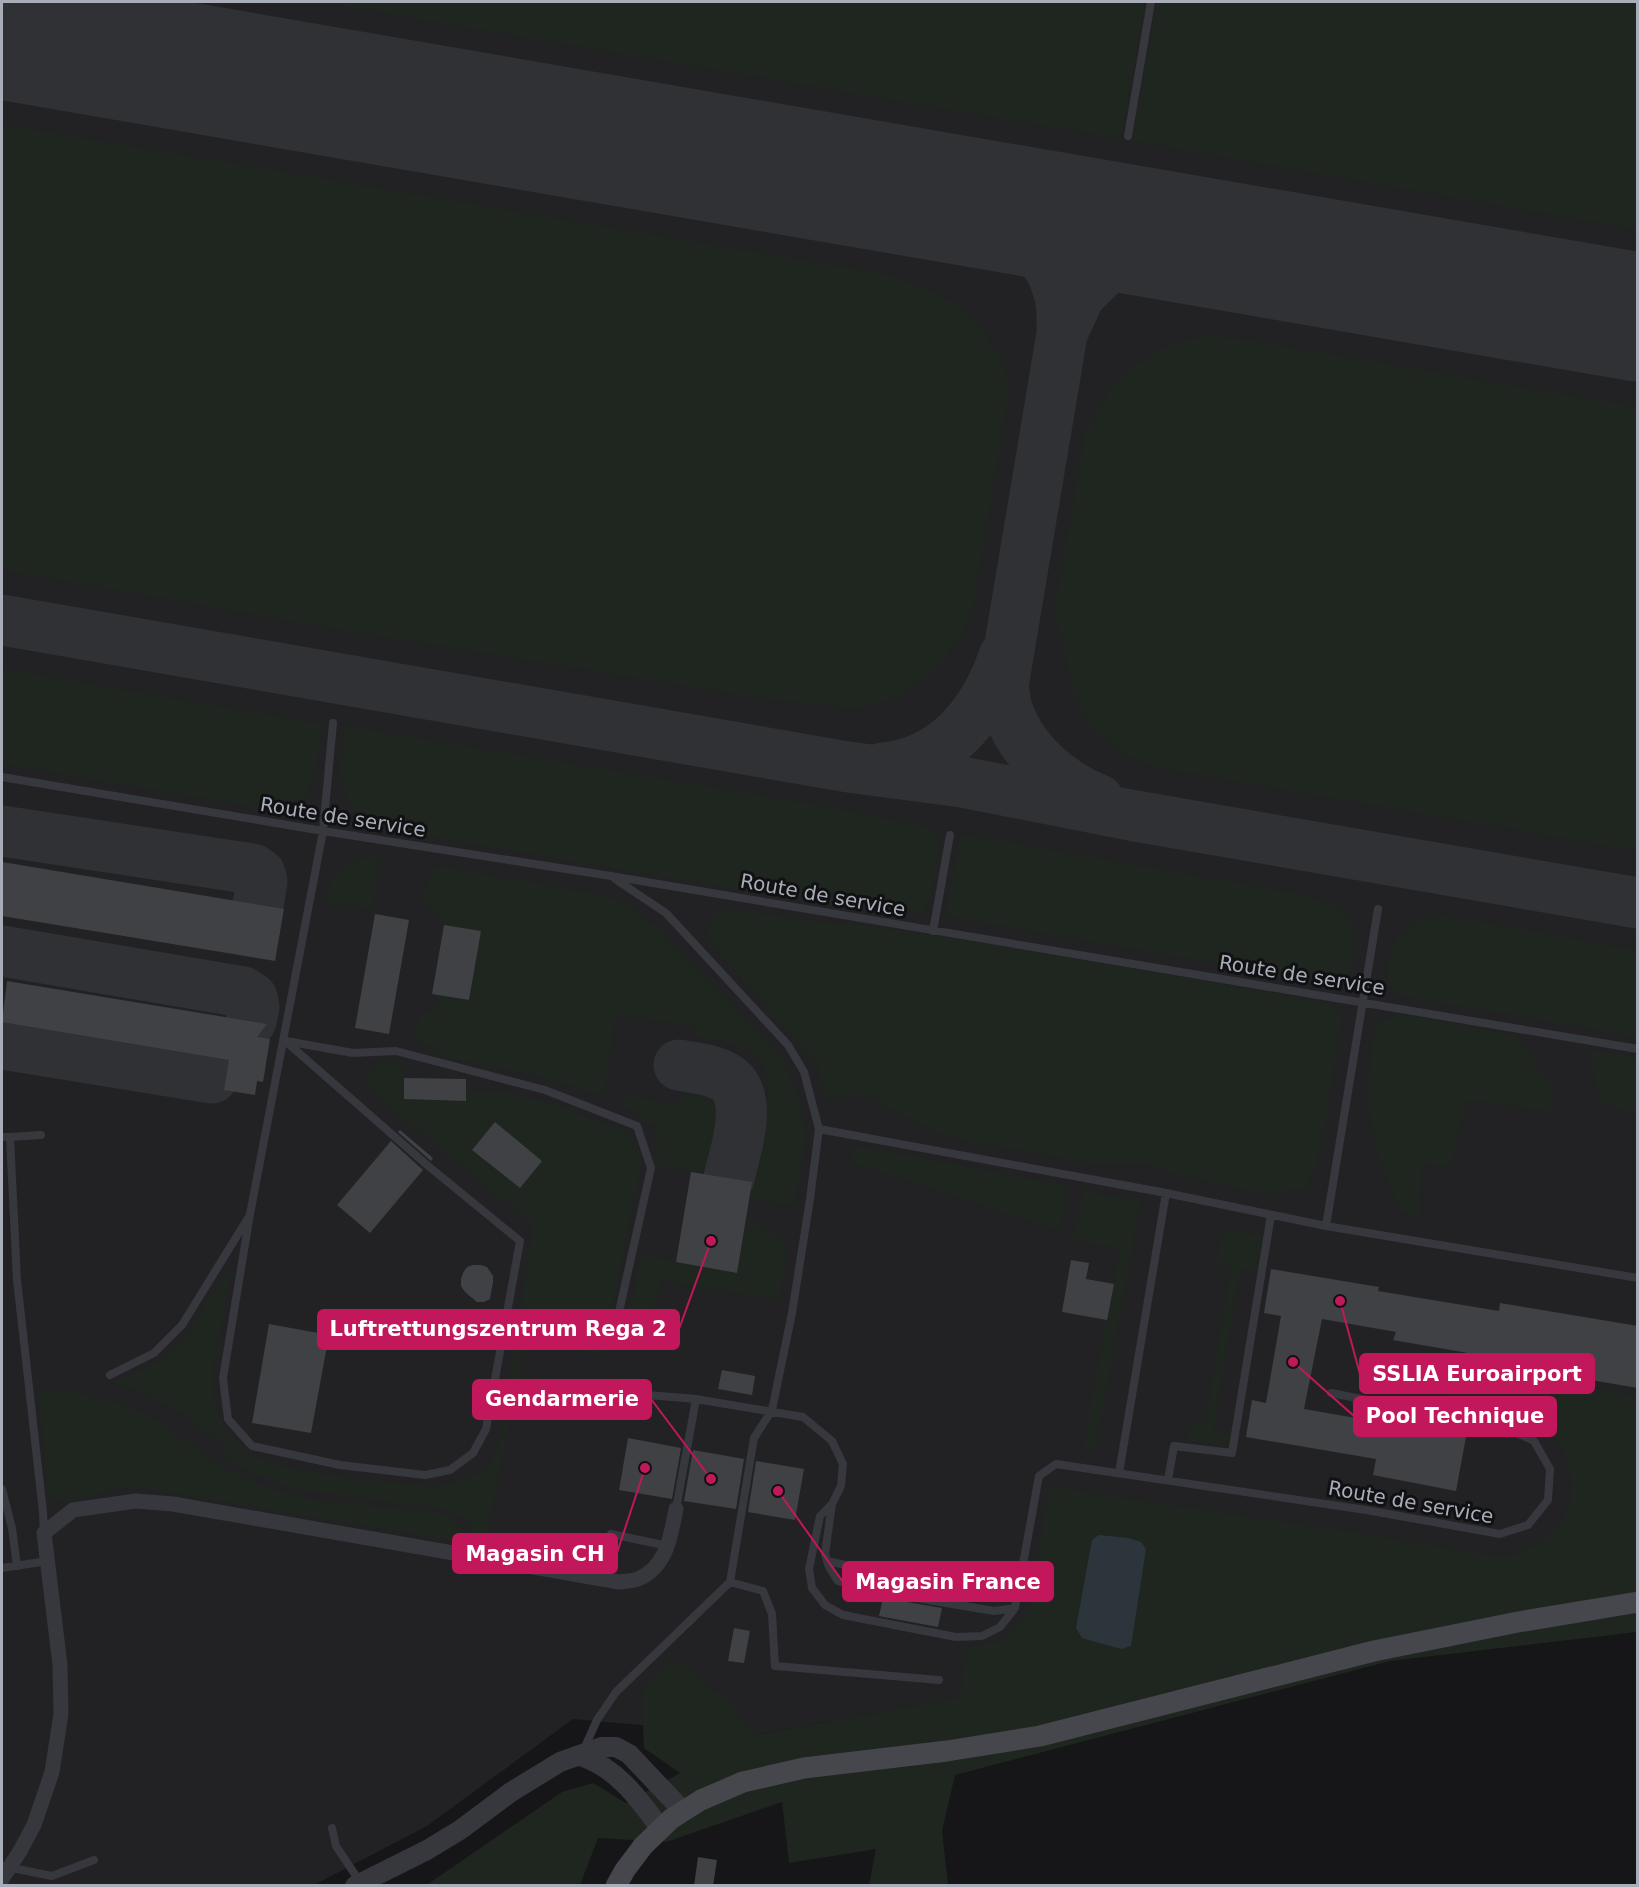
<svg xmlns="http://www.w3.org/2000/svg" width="1639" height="1887" font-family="'DejaVu Sans',sans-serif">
  <rect width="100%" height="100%" fill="#161618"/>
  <path fill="#222225" d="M2,2h1635v1576l-60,6 -822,151 -182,-16 -146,107 -113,59 -312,1z"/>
  <path fill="#1e261f" d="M319,2h826l-24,137z
    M1157,2h480v228l-504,-89z
    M2,124l894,152 63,29 19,19 23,35 7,22 -1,21 -33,201 -14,35 -27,35 -36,24 -39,12 -84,-9 -420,-68 -352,-62z
    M1208,336l40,4 389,67v444l-483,-84 -33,-14 -30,-27 -18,-34 -18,-83 30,-175 12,-23 17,-28 21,-18 23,-14 21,-9z
    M2,669l321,55 -10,57 -9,14 -22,17 -280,-48z
    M346,726l479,80 108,22 6,16 -9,57 -8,12 -66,-6 -77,-10 -376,-65 -41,-10c-29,-40 -23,-51 -16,-96z
    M961,834l338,60 31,9 15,9 9,14v15l-4,31 -8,9 -9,3 -388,-68z
    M370,856l5,5h5l-8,49 -47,-8c6,-30 18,-36 45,-46z
    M438,866l164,29 18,5 32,23 117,118 16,22 16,41 5,35 -11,67 -45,-8 18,-110c-3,-44 -38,-46 -73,-51v-10l-79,-13 -13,82 -78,-23 -83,-16 -29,-22v-7l9,-14 16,-4v-9l-6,-7 37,6 12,-69 -37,-6 -21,-25 8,-30z
    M726,909l112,15 10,-1 177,26 304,54 13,10 -16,106 -10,48 -11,21 -26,5h-14l-42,-8 -54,-12 -24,-10 -55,1 -40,-9 -77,-12 -34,-10 -36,-17 -37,-22 -36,6 -6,-10 -6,-23 -110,-127c-1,-18 1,-24 18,-31z
    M1445,916l192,34v87l-236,-41 -12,-11c-6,-41 14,-67 56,-69z
    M1397,1014l118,21 35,48 4,12v17l-87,-12 -17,67 -28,-4 -2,54 -20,-5 -24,-61 -9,-59 8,-69z
    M1590,1049l47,8v56l-16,-2 -22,-10z
    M379,1059l28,8 -3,11v21l61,2v-9l36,-1 39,9 84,30c11,9 16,17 18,31l-39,194 -77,-16 -39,197 114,18 6,-15 3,3 -5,25 -467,-80 -23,2 -45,14 -21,-7 -11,-104 26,-2 56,14 33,13 65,47 46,22 41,13 138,15 9,4 12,12h5l2,-5c-9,-8 -16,-13 -27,-16l-146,-19 -45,-16 -29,-17 2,-10 -39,-30 -41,-24 -34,-11c14,-5 30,-11 43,-19 33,-21 52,-62 72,-94l4,2 -18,100 1,32 11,27 26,25 18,8 79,15 84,8 28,-4 16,-7 16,-15 9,-23 32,-212 -170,-140z
    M625,1095l56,10 1,-10c13,2 33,1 36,16l-12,63 -50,-8 2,-19 -3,-10 1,-10 -34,-21z
    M855,1145l214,41 -9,45 -209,-69z
    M1083,1191l58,10 -46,249 -12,-3 37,-198 -47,-9z
    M746,1219l43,24 -11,57 -117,-20 -13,55 -19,-11 11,-69 97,18z
    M1222,1230l40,6 -6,35 -16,-2 -27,161 16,4 -3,13 -39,-7 3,-18 15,2 26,-157 -14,-3z
    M1480,1369l157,27v236l-247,29 -435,114 -13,56 6,54h-79l7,-36 -87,14 -7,-61 -116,40 -68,-4 -18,47 -155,1 137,-94 31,-9 33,20 54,-30 -36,-25 -2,-55 29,-37 58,46 26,33 205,-38 7,-50 37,-7 23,-29 23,-124 328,49 99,18 34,3 30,-16 13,-10 11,-18 6,-16 1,-17 -8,-29 -14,-18 -26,-15 -47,-11 -38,-6z"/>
  <path fill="#2c353c" d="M1099,1535l29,3 13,4 5,7 -15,97 -10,3 -39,-11 -6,-10 16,-88z"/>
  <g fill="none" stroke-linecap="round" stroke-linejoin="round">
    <path stroke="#303135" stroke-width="51" d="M959,200c11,4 24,8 34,14 30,17 58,45 66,79 4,13 3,28 3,41l-59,352c2,9 2,20 6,28 14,39 52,71 90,86
      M1062,334l17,-38 25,-25 29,-18 36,-8 41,-2
      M2,620l846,147 114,15 173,34 503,87
      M883,768c63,-6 102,-55 121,-112
      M2,831l251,38 7,5 2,8 -4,23
      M2,951l241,41 9,6 2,9 -3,14
      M2,1044l210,34
      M679,1065c15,3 33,4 46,12 31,19 10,74 4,101"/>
    <path stroke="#303135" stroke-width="129" d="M2,35l1636,282"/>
  </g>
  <path fill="#404145" d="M2,862l282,47 -9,52 -273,-45z
    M375,914l34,6 -20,114 -34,-6z
    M444,925l37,6 -12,69 -37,-6z
    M7,981l260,43 -10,13 13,2 -7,43 -6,-1 -2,14 -31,-5 5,-30 -227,-38z
    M404,1078l62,1v22l-62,-2z
    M495,1122l47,39 -22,27 -48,-38z
    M400,1130l33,28 -2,3 -33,-29z
    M391,1141l32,29 -53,63 -33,-28z
    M691,1172l61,10 -15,91 -61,-11z
    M1071,1260l18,3 -3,16 28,5 -7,36 -45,-8z
    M473,1265h8l6,2 6,9v6l-3,17 -6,3h-7l-12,-10 -4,-6v-7l2,-6 4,-6z
    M1271,1269l108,18 -1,4 121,20 1,-8 138,23v62l-148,-25 1,-6 -98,-17 3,-8 -74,-13 -18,90 162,28 -10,54 -83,-16 3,-16 -130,-22 6,-37 14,3 15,-87 -17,-3z
    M269,1324l60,11 -18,98 -59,-10z
    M722,1370l33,6 -3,19 -34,-6z
    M628,1438l53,10 -9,51 -53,-9z
    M693,1450l51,9 -8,50 -52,-8z
    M756,1461l48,8 -9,51 -47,-8z
    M883,1598l59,10 -4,19 -59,-11z
    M734,1628l16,3 -6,32 -16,-2z
    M698,1857l19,3 -4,26h-19z"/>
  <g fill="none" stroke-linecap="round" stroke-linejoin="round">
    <path stroke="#37383d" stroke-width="8" d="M1128,136l23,-134
      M2,777l321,54 288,45 1027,173
      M933,931l17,-96
      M284,1040l143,125 93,76 -34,188 -13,24 -23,17 -25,5 -85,-10 -88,-19 -24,-27 -5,-41 27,-164 73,-383 10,-108
      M286,1041l67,12 43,-2 149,39 92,36 14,42 -32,144 -1,17 13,13 20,4
      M819,1129l347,64 160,33 312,52
      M2,1137h8l7,143 26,232 1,21
      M10,1137l31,-2
      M1326,1226l52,-317
      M110,1375l44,-22 28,-28 66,-107
      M636,1394l60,5
      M1119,1473l47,-280
      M1168,1480l6,-34 58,7 39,-238
      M2,1489l10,39 5,38
      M832,1504l-7,50 4,13 9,14 31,9 125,21 21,-3
      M676,1509l20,-110 107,18 29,24 11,23 -2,22 -9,18 -12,12 -11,53 3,19 13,17 18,10 113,22 26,-1 18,-9 15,-19 24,-132 17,-12 310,46 134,24 28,-9 20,-25 2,-31 -16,-28 -30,-14 -173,-34
      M611,1534l57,12
      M827,1561l55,12 94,16 2,-11
      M2,1568l45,-7
      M730,1582l33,9 9,23 3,52 164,14
      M584,1749l13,-29 19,-28 114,-110 24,-144 18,-28 20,-97 18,-114 9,-70 -15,-57 -16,-27 -122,-132 -51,-34
      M332,1828l4,18 24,36
      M2,1866l50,10 42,-16"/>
    <path stroke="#37383d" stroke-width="15" d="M20,1851l14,-26 18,-53 9,-58 -1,-49 -16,-132 29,-23 63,-9 37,3 446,78c6,-1 14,-1 19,-3 29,-12 33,-44 38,-70"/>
    <path stroke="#37383d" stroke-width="20" d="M581,1756c37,13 57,42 80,73
      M355,1886l72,-36 33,-20 51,-38 49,-30 42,-15h14l13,7 54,57"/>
    <path stroke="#45474d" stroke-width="21" d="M616,1886l9,-16 18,-24 28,-27 30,-19 42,-18 61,-14 143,-17 93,-15 334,-85 144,-29 120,-20"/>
    <path stroke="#37383d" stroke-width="15" d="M2,1879l18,-28"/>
  </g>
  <g text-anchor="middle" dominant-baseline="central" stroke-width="6" stroke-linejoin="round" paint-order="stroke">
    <g font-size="20" fill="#a8adb8" stroke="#111113">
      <text transform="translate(343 817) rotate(9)">Route de service</text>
      <text transform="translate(823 895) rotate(10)">Route de service</text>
      <text transform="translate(1302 975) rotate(9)">Route de service</text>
      <text transform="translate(1411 1502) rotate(10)">Route de service</text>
    </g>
  </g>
  <path fill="none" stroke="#c2185b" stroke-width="2" d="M711 1241L679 1329M1340 1301L1360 1374M711 1479L651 1399M1293 1362L1354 1416M645 1468L617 1553M778 1491L843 1582"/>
  <g fill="#c2185b" stroke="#111113" stroke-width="2">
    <circle cx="711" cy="1241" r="6"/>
    <circle cx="1340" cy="1301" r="6"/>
    <circle cx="711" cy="1479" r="6"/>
    <circle cx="1293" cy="1362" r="6"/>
    <circle cx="645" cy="1468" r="6"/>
    <circle cx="778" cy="1491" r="6"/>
  </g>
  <g fill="#c2185b" stroke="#c2185b" stroke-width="2">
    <rect x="318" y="1310" width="361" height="39" rx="6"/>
    <rect x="1360" y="1354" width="234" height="39" rx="6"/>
    <rect x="473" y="1380" width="178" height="39" rx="6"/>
    <rect x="1354" y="1397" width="202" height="39" rx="6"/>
    <rect x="453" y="1534" width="164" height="39" rx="6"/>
    <rect x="843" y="1562" width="210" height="39" rx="6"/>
  </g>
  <g font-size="21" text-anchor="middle" font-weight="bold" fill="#fff">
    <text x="498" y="1336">Luftrettungszentrum Rega 2</text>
    <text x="1477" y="1381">SSLIA Euroairport</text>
    <text x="562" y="1406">Gendarmerie</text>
    <text x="1455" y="1423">Pool Technique</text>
    <text x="535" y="1561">Magasin CH</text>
    <text x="948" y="1589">Magasin France</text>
  </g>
  <rect width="1639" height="1887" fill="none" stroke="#a8adb8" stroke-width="6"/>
</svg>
